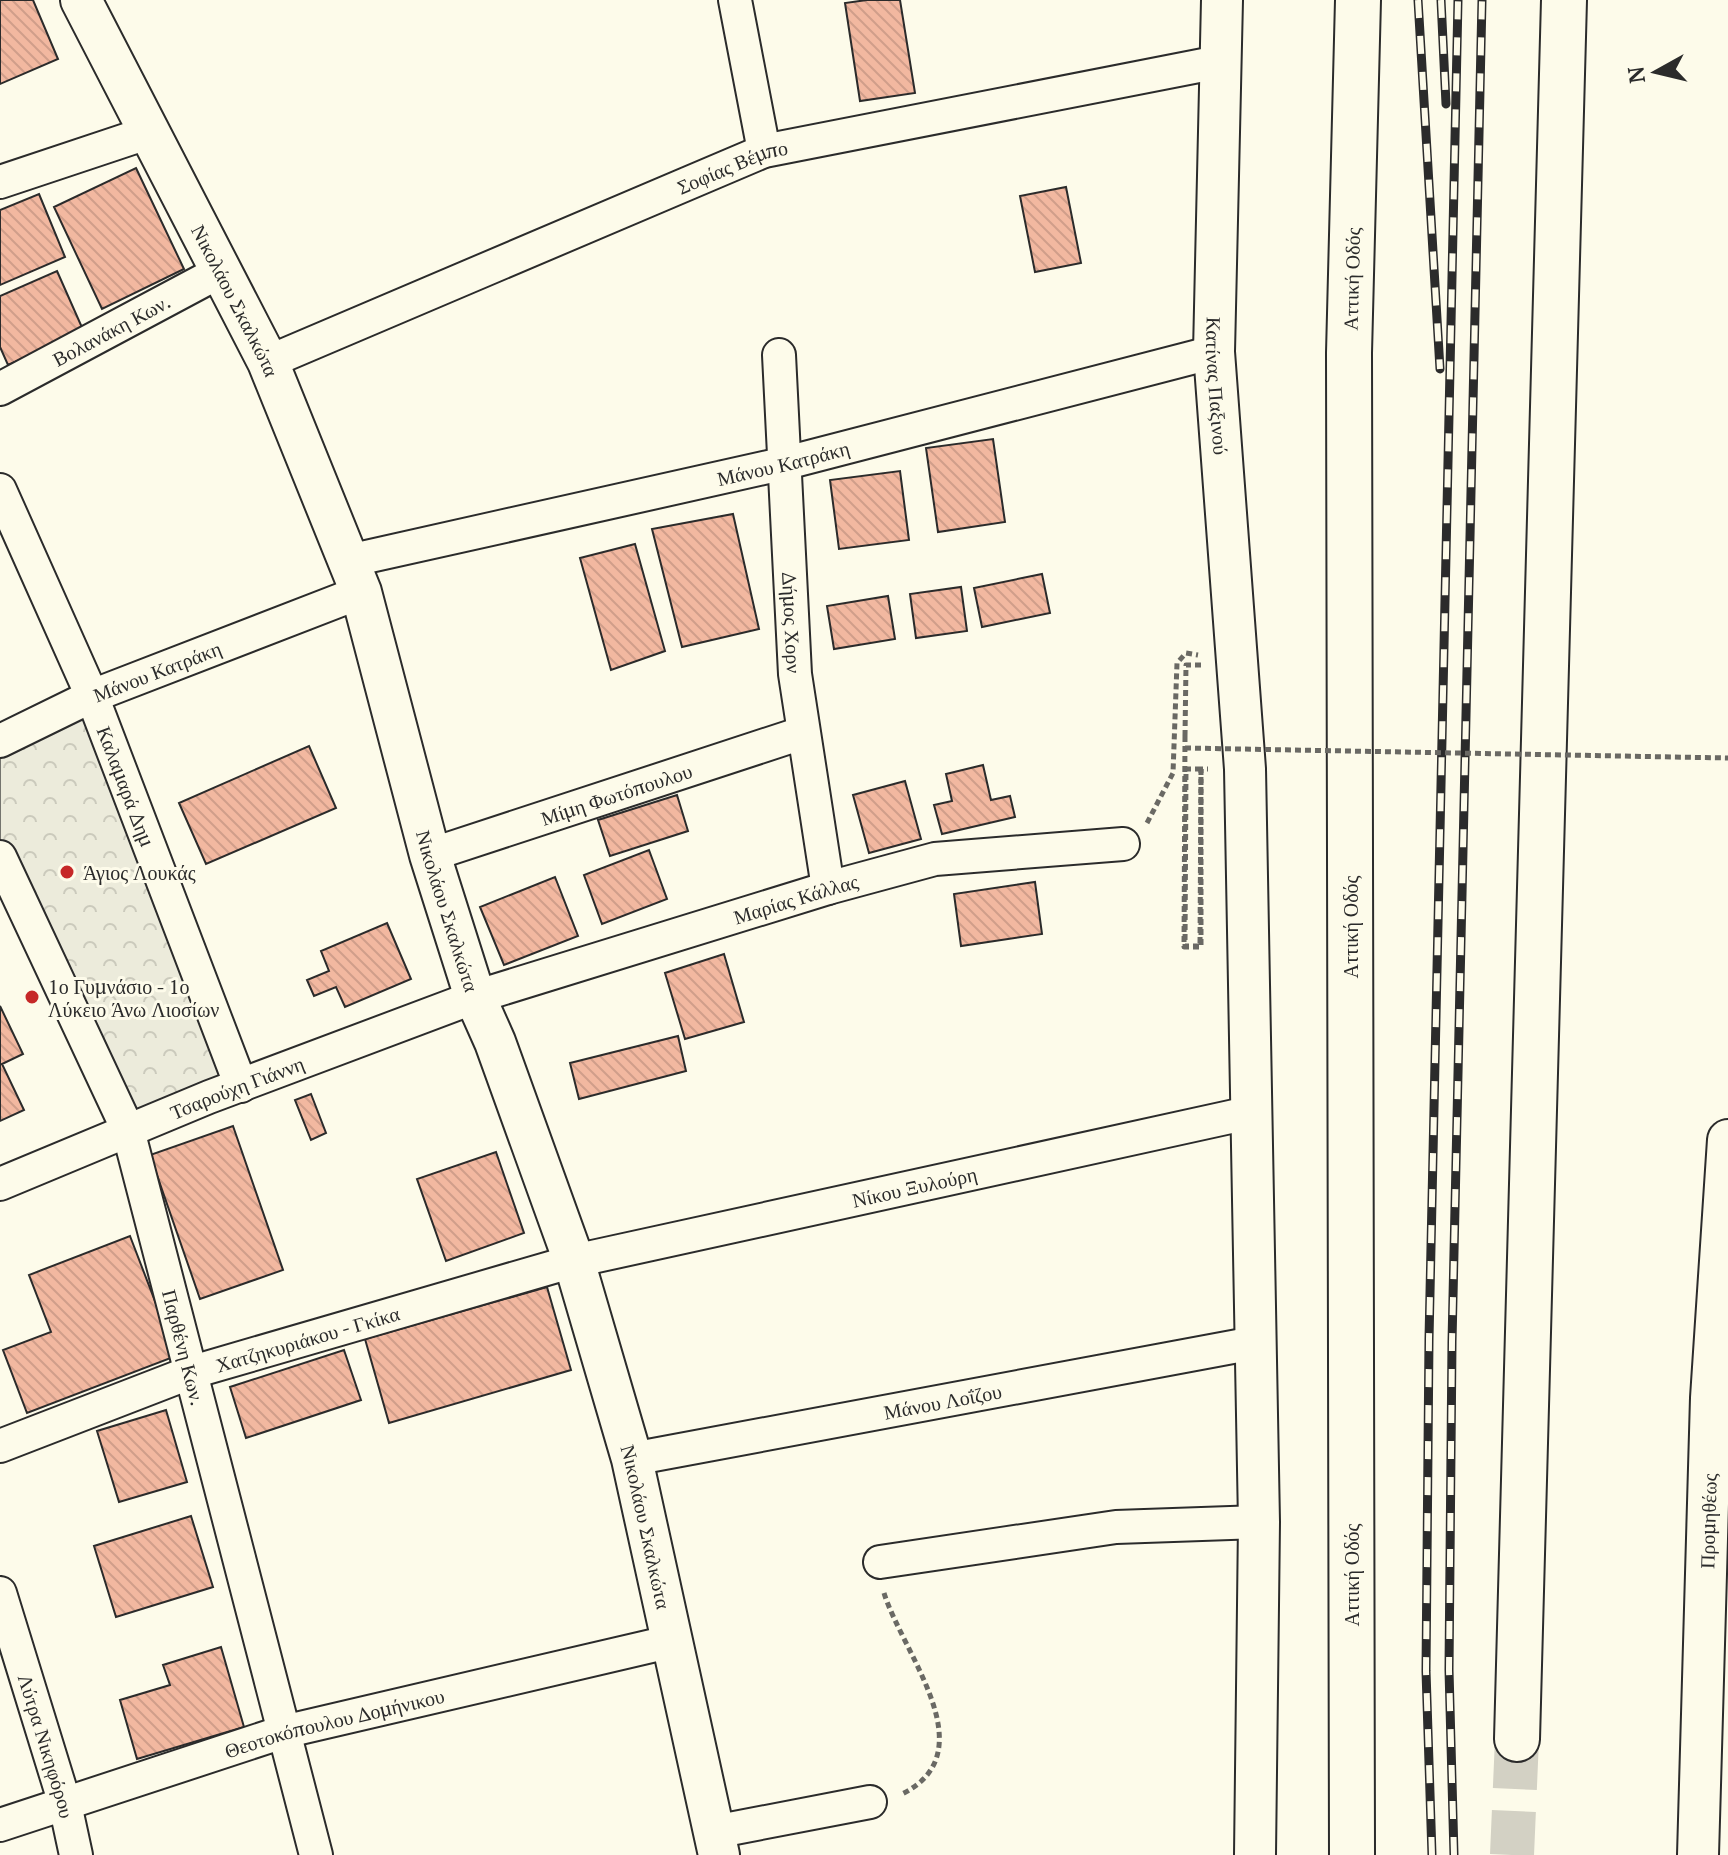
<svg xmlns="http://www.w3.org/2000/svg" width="1728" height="1855" font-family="'PT Serif',serif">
  <defs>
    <pattern id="park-crowns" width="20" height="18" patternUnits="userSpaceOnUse" patternTransform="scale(2)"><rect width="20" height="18" fill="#ecebdb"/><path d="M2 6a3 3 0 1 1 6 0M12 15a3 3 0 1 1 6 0" fill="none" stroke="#cbcabc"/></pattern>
    <pattern id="building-back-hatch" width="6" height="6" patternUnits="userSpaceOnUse" patternTransform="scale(2)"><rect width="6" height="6" fill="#f2b8a0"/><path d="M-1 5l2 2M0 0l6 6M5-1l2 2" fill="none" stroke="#d09e8a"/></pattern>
  </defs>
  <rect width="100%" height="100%" fill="#fdfbea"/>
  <path fill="url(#park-crowns)" stroke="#74746e" stroke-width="2" d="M92,696l149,390 -113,44 -128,-273v-116z"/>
  <path fill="url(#building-back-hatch)" stroke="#2b2b2b" stroke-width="2" d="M0,0h33l25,59 -58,25z
    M867,0h33l15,93 -55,8 -15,-98z
    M136,168l48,101 -82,40 -48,-102z
    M1066,187l15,76 -46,9 -15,-76z
    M39,194l26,63 -65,28v-75z
    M57,271l27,61 -76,33 -8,-18v-51z
    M993,439l12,83 -67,10 -12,-84z
    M900,471l9,69 -70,9 -9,-69z
    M733,514l26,115 -77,18 -30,-118z
    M635,544l30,107 -54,19 -31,-112z
    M1042,574l8,39 -68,14 -8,-39z
    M961,587l6,44 -51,7 -6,-44z
    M888,596l7,43 -61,10 -7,-43z
    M309,746l27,62 -130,56 -27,-61z
    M983,765l8,35 19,-4 5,21 -73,17 -8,-29 18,-4 -6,-27z
    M905,781l16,58 -52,14 -16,-58z
    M677,795l11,36 -78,25 -12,-36z
    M649,850l18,49 -65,25 -18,-49z
    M555,877l23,59 -74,29 -24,-58z
    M1035,882l7,52 -81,12 -7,-52z
    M387,923l24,56 -66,28 -9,-20 -22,9 -7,-16 22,-9 -8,-20z
    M724,954l20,68 -59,17 -20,-66z
    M0,1006l23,48 -21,10 22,46 -24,11z
    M678,1036l8,35 -107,28 -9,-36z
    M311,1094l15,39 -15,7 -16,-40z
    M233,1126l50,144 -83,29 -50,-144z
    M496,1152l28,81 -78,28 -29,-82z
    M130,1236l46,120 -149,57 -24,-63 48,-18 -22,-57z
    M547,1287l24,83 -182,53 -24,-84z
    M344,1350l17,50 -115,38 -16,-51z
    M166,1410l21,72 -68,20 -22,-71z
    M191,1516l22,71 -97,30 -22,-71z
    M221,1647l23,80 -107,32 -17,-59 50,-15 -7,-20z"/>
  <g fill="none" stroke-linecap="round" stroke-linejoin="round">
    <path stroke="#d3d1c4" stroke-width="44" stroke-dasharray="44 22" stroke-linecap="butt" d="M1512,1855l5,-116"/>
    <defs>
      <g id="minor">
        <path d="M735,0l29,151"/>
        <path d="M0,182l150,-50"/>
        <path id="s1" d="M779,355l16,319 33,214"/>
        <path id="s2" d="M268,362l496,-211 460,-90"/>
        <path id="s3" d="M0,389l221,-118"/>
        <path id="s4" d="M0,490l92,206 149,390"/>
        <path id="s5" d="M348,561l438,-98 428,-111"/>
        <path id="s6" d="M0,741l92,-45 269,-104"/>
        <path id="s7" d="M430,855l372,-122"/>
        <path id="s8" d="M0,857l128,273 188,725"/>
        <path id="s9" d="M0,1184l209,-87 266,-100 353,-109 107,-29 188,-15"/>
        <path id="s10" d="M0,1446l189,-73 385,-112 679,-149"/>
        <path id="s11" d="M632,1459l622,-116"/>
        <path d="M880,1562l236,-35 143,-5"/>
        <path id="s12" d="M0,1593l65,211 11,51"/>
        <path id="s13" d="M0,1825l283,-93 390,-91"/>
        <path d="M714,1832l156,-30"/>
      </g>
      <g id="tertiary">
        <path id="s14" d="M81,0l187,362 93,230 69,263 45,142 20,45 79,219 58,198 87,396"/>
        <path id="s15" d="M1222,0l-8,352 31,417 14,753 -4,333"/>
        <path id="s16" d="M1698,1855l13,-457 17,-258"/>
      </g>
      <g id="motorway">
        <path d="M1517,1739l47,-1739"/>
        <path id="s17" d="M1352,1855l-3,-1502 9,-353"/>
      </g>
    </defs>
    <use href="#minor" stroke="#2b2b2b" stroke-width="36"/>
    <use href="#tertiary" stroke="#2b2b2b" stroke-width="44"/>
    <use href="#motorway" stroke="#2b2b2b" stroke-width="48"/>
    <path stroke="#6a6964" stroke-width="5" stroke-dasharray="6 4" stroke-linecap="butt" d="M1185,736l1,-71h15
      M1201,769h-15l-1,177h15l1,-177h7
      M1147,823l26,-50 4,-110 9,-10 12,2
      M884,1593c19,61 103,159 18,201"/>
    <use href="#minor" stroke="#fdfbea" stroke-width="32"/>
    <use href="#tertiary" stroke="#fdfbea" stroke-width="40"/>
    <use href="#motorway" stroke="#fdfbea" stroke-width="44"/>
    <defs>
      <path id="rail" d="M1418,0l22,369
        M1441,0l5,104
        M1432,1855l-6,-184 3,-332 29,-1339
        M1454,1855l-5,-185 3,-328 30,-1342"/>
    </defs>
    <use href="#rail" stroke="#2b2b2b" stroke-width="9"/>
    <use href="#rail" stroke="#fdfbea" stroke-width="6" stroke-dasharray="18" stroke-linecap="butt"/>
    <path stroke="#6a6964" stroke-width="5" stroke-dasharray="6 4" stroke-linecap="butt" d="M1185,736l-1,211h17v-178
      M1185,748l543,10"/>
  </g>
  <g fill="#c62828" stroke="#fdfbea" stroke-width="3">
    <circle cx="67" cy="872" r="8"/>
    <circle cx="32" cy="997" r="8"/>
  </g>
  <g text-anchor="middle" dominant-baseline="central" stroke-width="6" stroke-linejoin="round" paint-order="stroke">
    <g font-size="20" fill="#2b2b2b" stroke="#fdfbea">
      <text stroke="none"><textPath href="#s2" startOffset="504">Σοφίας Βέμπο</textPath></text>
      <text stroke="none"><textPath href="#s17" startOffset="1576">Αττική Οδός</textPath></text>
      <text stroke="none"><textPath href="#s14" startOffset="338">Νικολάου Σκαλκώτα</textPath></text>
      <text stroke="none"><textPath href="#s3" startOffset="126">Βολανάκη Κων.</textPath></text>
      <text stroke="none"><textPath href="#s15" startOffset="386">Κατίνας Παξινού</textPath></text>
      <text stroke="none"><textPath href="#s5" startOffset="446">Μάνου Κατράκη</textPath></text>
      <text stroke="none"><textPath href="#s1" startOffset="268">Δήμος Χορν</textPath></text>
      <text stroke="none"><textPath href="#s6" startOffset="172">Μάνου Κατράκη</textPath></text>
      <text stroke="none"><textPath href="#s4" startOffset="322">Καλαμαρά Δημ</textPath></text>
      <text stroke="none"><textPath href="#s7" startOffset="196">Μίμη Φωτόπουλου</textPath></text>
      <text stroke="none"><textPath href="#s9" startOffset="846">Μαρίας Κάλλας</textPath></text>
      <text stroke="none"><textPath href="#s14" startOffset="986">Νικολάου Σκαλκώτα</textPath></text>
      <text transform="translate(1350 927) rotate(-90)">Αττική Οδός</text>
      <text stroke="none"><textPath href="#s9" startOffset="256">Τσαρούχη Γιάννη</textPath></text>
      <text stroke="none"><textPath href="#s10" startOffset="952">Νίκου Ξυλούρη</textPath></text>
      <text stroke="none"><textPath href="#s10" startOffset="326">Χατζηκυριάκου - Γκίκα</textPath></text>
      <text stroke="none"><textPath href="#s8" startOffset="526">Παρθένη Κων.</textPath></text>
      <text stroke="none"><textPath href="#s11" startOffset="316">Μάνου Λοΐζου</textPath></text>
      <text stroke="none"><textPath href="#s16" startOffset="334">Προμηθέως</textPath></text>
      <text stroke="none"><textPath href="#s14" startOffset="1634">Νικολάου Σκαλκώτα</textPath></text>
      <text transform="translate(1351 1575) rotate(-90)">Αττική Οδός</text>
      <text stroke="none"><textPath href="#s13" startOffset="350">Θεοτοκόπουλου Δομήνικου</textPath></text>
      <text stroke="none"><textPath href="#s12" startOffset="160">Λύτρα Νικηφόρου</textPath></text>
    </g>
    <g font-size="20" fill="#2b2b2b" stroke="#fdfbea" text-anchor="start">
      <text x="83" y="872">Άγιος Λουκάς</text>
      <text x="48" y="986">1ο Γυμνάσιο - 1ο<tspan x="48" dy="23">Λύκειο Άνω Λιοσίων</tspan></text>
    </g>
  </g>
  <g transform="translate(1656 72) rotate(262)" stroke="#fdfbea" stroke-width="6" paint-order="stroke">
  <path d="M0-6L14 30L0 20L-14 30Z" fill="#2b2b2b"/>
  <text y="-12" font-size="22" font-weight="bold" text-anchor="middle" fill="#2b2b2b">N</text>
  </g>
</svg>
